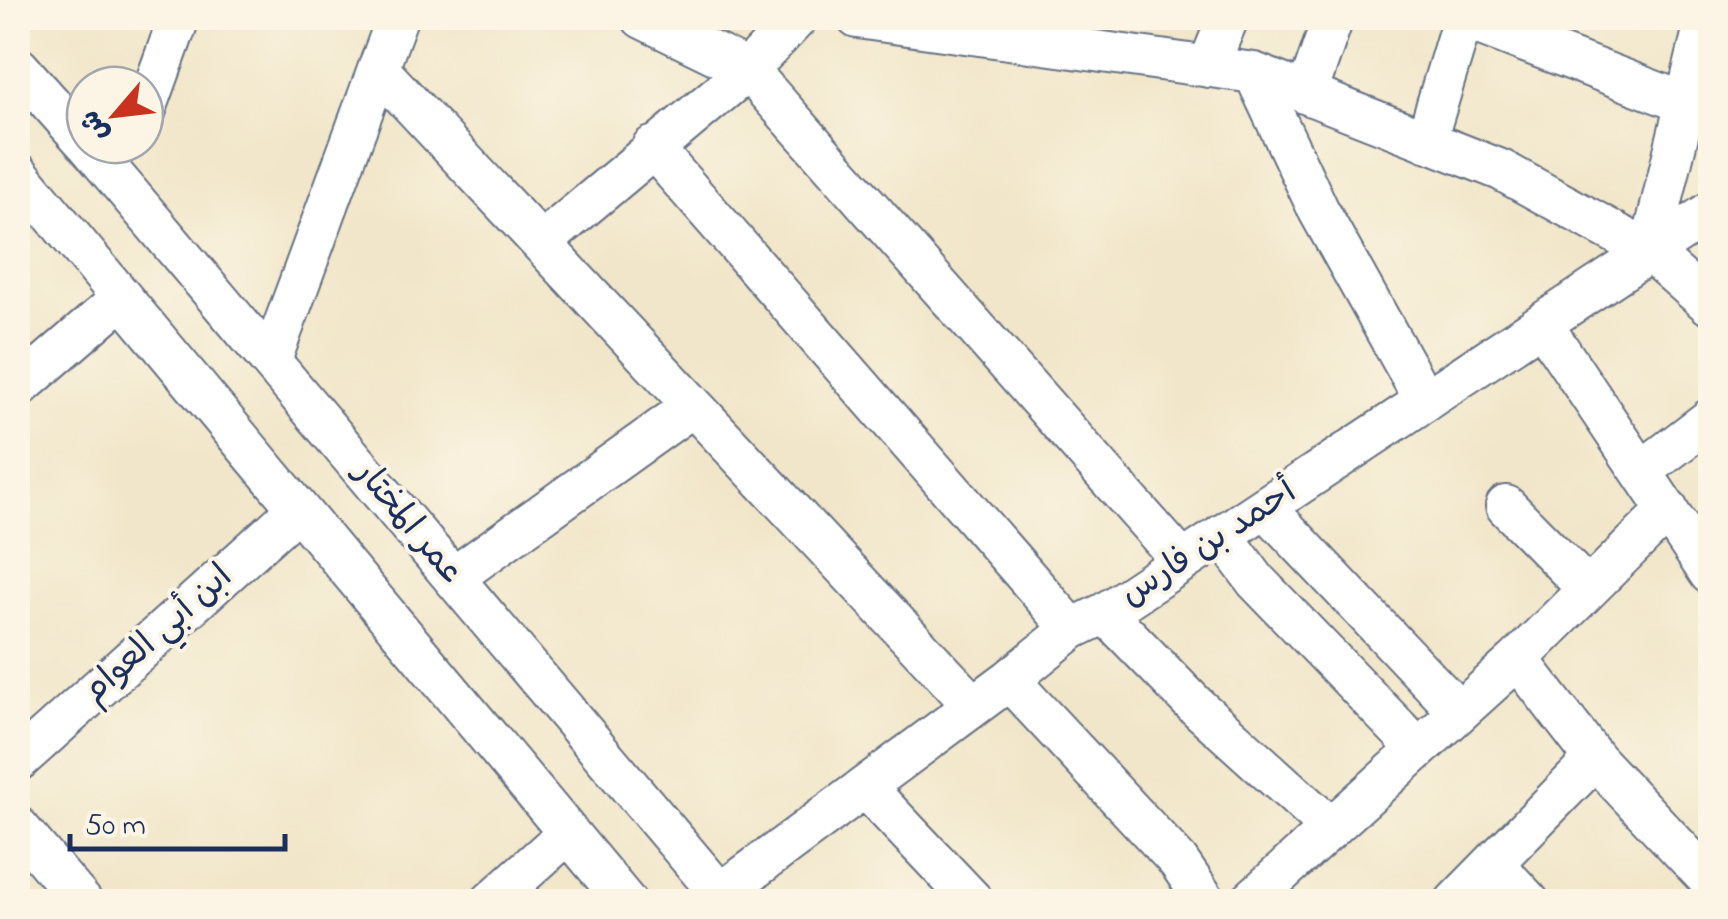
<svg xmlns="http://www.w3.org/2000/svg" width="1728" height="919" font-family="'Indie Flower','Playpen Sans Arabic',sans-serif">
  <rect width="100%" height="100%" fill="#fcf5e5"/>
  <filter id="ink" filterUnits="userSpaceOnUse"><feTurbulence type="fractalNoise" baseFrequency=".01" numOctaves="2"/><feDisplacementMap in="SourceGraphic" scale="20" xChannelSelector="R" yChannelSelector="G"/><feConvolveMatrix kernelMatrix="1 2 1 2 8 2 1 2 1" color-interpolation-filters="sRGB"/></filter>
  <filter id="wash" filterUnits="userSpaceOnUse"><feTurbulence type="fractalNoise" baseFrequency=".0048" numOctaves="4" result="noise"/><feDisplacementMap in="SourceGraphic" scale="40" xChannelSelector="R" yChannelSelector="G"/><feGaussianBlur stdDeviation="2.25" result="paint"/><feColorMatrix in="noise" values="0 0 0 0 0 0 0 0 0 0 0 0 0 0 0 0 0 1.4 0 .05"/><feComposite in="paint" operator="in"/></filter>
  <g filter="url(#wash)">
    <rect width="100%" height="100%" fill="#f1e6c9"/>
  </g>
  <g filter="url(#ink)">
    <g fill="none" stroke-linecap="round" stroke-linejoin="round">
      <defs>
        <path id="minor" d="M642,18l106,52 49,-52
          M857,18l397,55 247,97 149,82 60,53
          M18,67l67,75
          M1208,67l20,-49
          M378,69l596,637
          M1254,73l65,138 106,190
          M1307,93l26,-75
          M145,112l34,-94
          M1426,141l37,-123 222,85
          M88,145l639,757
          M652,147l420,482
          M18,173l608,729
          M541,243l207,-173 434,491
          M1650,252l56,-234
          M1542,324l168,250
          M271,360l126,-342
          M18,388l104,-90
          M1642,471l68,-52
          M1506,506l82,83
          M1265,507l194,205
          M1222,535l34,46 162,168
          M454,577l239,-171
          M1105,613l89,91 137,124
          M1518,659l77,100 115,122
          M1009,680l169,181 28,41
          M18,761l280,-252
          M865,787l109,115
          M18,827l64,75
          M1494,864l35,38
          M720,894l289,-214 63,-51 33,-16 605,-401
          M491,902l77,-69
          M1249,902l269,-243 150,-149
          M1455,902l140,-143"/>
      </defs>
      <use href="#minor" stroke="#666f83" stroke-width="44"/>
      <use href="#minor" stroke="#fff" stroke-width="40"/>
    </g>
  </g>
  <g text-anchor="middle" dominant-baseline="central" stroke-width="8" stroke-linejoin="round" paint-order="stroke">
    <g font-size="35" fill="#1b2f5e" stroke="#fcf5e5">
      <text transform="translate(408 523) rotate(50)">عمر المختار</text>
      <text transform="translate(1209 544) rotate(-33)">أحمد بن فارس</text>
      <text transform="translate(158 635) rotate(-42)">ابن أبي العوام</text>
    </g>
  </g>
  <rect width="1728" height="919" fill="none" stroke="#fcf5e5" stroke-width="60"/>
  <g transform="translate(115 115) rotate(242)"><circle r="48" fill="#fcf5e5" stroke="#a2a6af" stroke-width="2.5"/>
  <path d="M0-8L18 38L0 25L-18 38Z" fill="#c8321e"/>
  <text y="-15" font-size="28" font-weight="bold" text-anchor="middle" fill="#1b2f5e">ش</text>
  </g>
  <path d="M70 834v15h215v-15" fill="none" stroke="#1b2f5e" stroke-width="5"/>
  <text x="85" y="834" font-size="30" fill="#1b2f5e" stroke="#fcf5e5" stroke-width="8" paint-order="stroke">50 m</text>
</svg>
